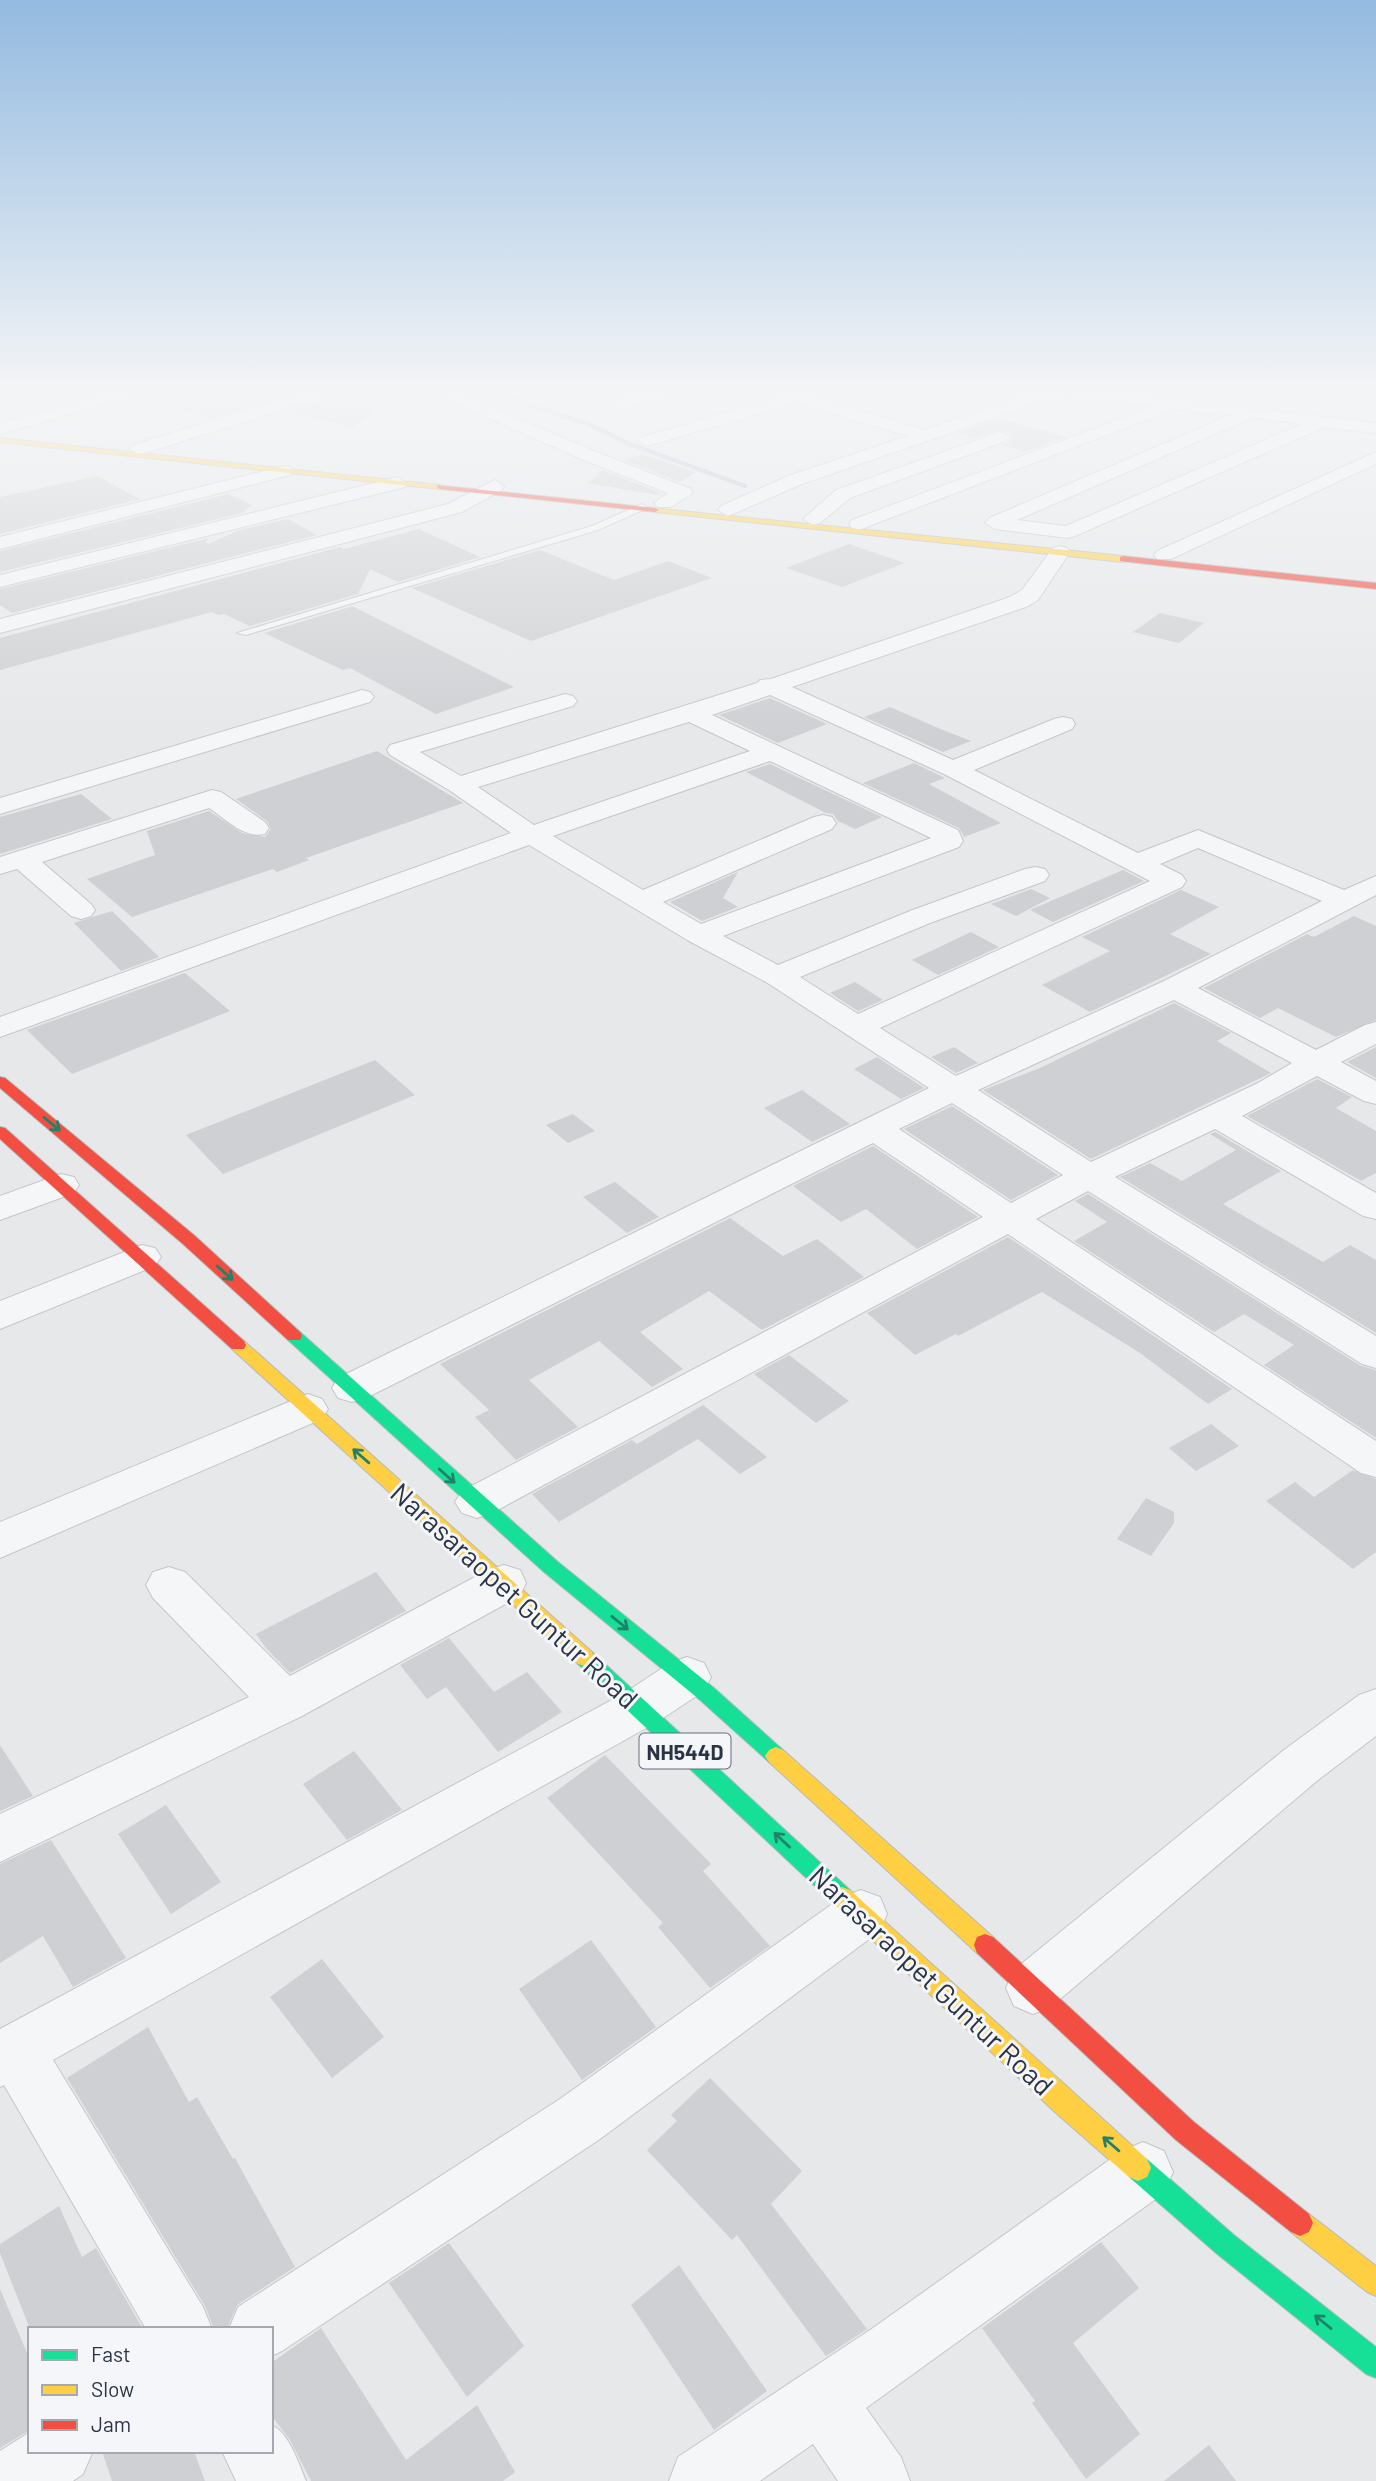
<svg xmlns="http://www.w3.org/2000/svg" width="1376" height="2481" font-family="Barlow,sans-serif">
  <rect width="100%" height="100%" fill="#e6e8ea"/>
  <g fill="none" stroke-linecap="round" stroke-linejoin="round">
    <path stroke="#b4c4d5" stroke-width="4.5" d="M497,390l42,18 50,16 38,19 118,43"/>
  </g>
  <path fill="#ced0d3" d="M149,390h158l-94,28 -76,-20 8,-2z
    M341,390h60l-49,38 -65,-17 50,-15z
    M999,419l67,18 -41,15 -24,-7 7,-2 4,-7 -11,-6 -26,8 -18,-5z
    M642,454l54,18 -16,10 -56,-22z
    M603,470l58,23 -3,2 -72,-12 15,-8 -5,-1z
    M97,476l43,23 -140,35v-37z
    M228,494l24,11 -10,8 -242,59v-21z
    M288,519l29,16 -305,78 -12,-8v-16l209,-51 -3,3 2,3 32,-14z
    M419,529l61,28 -82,25 -28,-13 -12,25 -108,32 -26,-12 -6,1 -6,-3 -212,58v-32l340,-91 4,2z
    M849,544l56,19 -63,24 -56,-19z
    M540,550l74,30 54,-19 44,17 -181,63 -119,-53z
    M353,606h-1l162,81 -78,27 -86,-46 -7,2 -79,-37z
    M1160,613l44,10 -25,20 -46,-11z
    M770,698l57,26 -49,19 -59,-28z
    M890,707l48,21 33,13 -28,11 -79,-35z
    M377,751l86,52 -157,55 3,2 -32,12 -4,-3 -141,48 -45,-38 68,-24 -8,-24 62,-20 33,22 23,4 6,-8 -4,-8 -31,-22z
    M914,763l31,15 -16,6 72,39 -37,14 -5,-9 -96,-45z
    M770,764l112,53 -27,12 -17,-8 -5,-7 -11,-2h2l-78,-40z
    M81,794l31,25 -112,35v-37z
    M1123,870l21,11 -91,41 -23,-12z
    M738,872l-15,26 15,9 -36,14 -32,-19z
    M1031,889l19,9 -34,18 -25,-12z
    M1181,890l38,17 -49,27 41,20 -121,58 -48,-27 68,-34 -28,-14z
    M112,911l47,46 -38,14 -47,-48z
    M1354,916l22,10v94l-40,17 -58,-29 -18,10 -56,-30 103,-54 7,3z
    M971,932l28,15 -61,28 -26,-15z
    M185,973l45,38 -158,63 -45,-44z
    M855,982l28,18 -25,11 -28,-18z
    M1174,1003l57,30 -14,8 54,32 -180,86 -108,-69 57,-22z
    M954,1047l24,16 -22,10 -25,-16z
    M1376,1047v31l-29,-16z
    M877,1057l47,31 -23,11 -47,-30z
    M375,1060l40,35 -192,79 -37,-39z
    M1317,1079l35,18 -16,11 40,23v42l-15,8 -114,-65z
    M802,1090l11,8 37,26 -38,18 -48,-34z
    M952,1106l106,69 -47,25 -107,-71z
    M573,1114l22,17 -27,12 -22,-18z
    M1215,1132l66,39 -58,33 100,58 27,-17 26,15v73l-256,-156 30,-14 32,18 54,-31 -26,-16z
    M873,1146l105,71 -61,32 -51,-40 -25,13 -48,-36z
    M615,1182l44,35 -32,16 -44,-36z
    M1088,1194l273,172 15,4v68l-112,-73 30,-20 -50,-31 -30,18 -140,-91 33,-19 -32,-21z
    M730,1218l53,38 34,-17 47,38 -102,53 -53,-39 -69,41 43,37 -31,18 -53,-46 -70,39 49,47 -62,33 -41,-43 14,-7 -49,-46z
    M1008,1237l224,152 -24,15 -68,-51 -98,-61 -84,44 -2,-2 -41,21 -48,-42z
    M789,1355l60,46 -33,22 -62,-49z
    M703,1405l64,52 -27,17 -42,-35 -139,83 -27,-28 100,-54 5,4z
    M1211,1424l28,22 -43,25 -27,-23z
    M1353,1470l23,9v73l-23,17 -87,-68 29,-19 19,15z
    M1146,1498l28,14v11l-23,33 -34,-17z
    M376,1572l30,39 -116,62 -24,-25 -10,-14z
    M449,1638l45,54 33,-20 35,40 -64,40 -52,-65 -19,12 -27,-34z
    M0,1745l33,51 -33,15z
    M354,1751l48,59 -55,30 -44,-56z
    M605,1755l106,109 -8,7 67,75 -60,42 -52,-61 5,-4 -116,-125z
    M166,1805l55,77 -50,32 -53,-80z
    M51,1840l75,118 -53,29 -30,-51 -43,27v-99z
    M591,1940l65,87 -74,53 -63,-91z
    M322,1959l62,78 -52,41 -62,-81z
    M148,2027l41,75 8,-5 36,62 2,-1 60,109 -58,38 -10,24h-13l-9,-23 -138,-228z
    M710,2078l92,93 -31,33 96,125 -41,27 -89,-121 -5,5 -85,-90 30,-29 -6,-6z
    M59,2206l23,51 14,-9 47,81h-113l-30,-76v-9z
    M1101,2242l38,46 -66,55 67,91 -54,45 -54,-76 3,-2 -53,-73z
    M449,2243l75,103 -57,51 -78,-114z
    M679,2265l88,126 -53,39 -83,-125z
    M0,2289l30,71v70l-30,18z
    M321,2328l85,132 71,-55 38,67 -12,9h-192l-21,-41 -19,-25v-52z
    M1209,2445l27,36h-72z
    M102,2451h92l11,30h-93z"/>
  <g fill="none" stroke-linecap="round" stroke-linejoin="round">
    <defs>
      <path id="lane" d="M642,504l5,3 -2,2 -47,21 -352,105 -9,-2 355,-107z"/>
      <path id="street" d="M122,390h24l-2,3 -144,41v-10z
        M314,390h24l-2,3 -191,60 -6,1 -9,-5 3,-4z
        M431,390h21l139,60 100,39 2,4 -22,14h-14l-3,-4 14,-10 -89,-35 -146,-65z
        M661,390h26l-2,3 -64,16 -8,-5 2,-4z
        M762,390l36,2 127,38 108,-37 -2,-3h51l294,33v10l-51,-6 -250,109 -7,2 -73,-9 -10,-6 4,-5 242,-103 -57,-6 -315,121 -7,-2 -3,-4 3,-4 300,-113 -97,-10 -253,87 -74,32 -10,-6 3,-4 67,-30 120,-40 -112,-33 -149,43 -9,-5 3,-4 137,-39 -14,-5zM1254,417l48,7 -236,102 -49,-6z
        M1000,432l9,5 -3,4 -156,57 -30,25 -7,2 -10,-6 33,-29z
        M1376,452v12l-205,95h-14l-3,-4 3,-4z
        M284,466l6,1 3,4 -3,4 -290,74v-12z
        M398,477l9,6 -2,4 -405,100v-12z
        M495,480l9,6 -2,4 -40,22 -462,121v-14l448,-115z
        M1060,546l7,2 3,4 -32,48 -12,7 -234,80 161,73 101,-41 9,-2 9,2 3,5 -3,5 -98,41 164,83 60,-23 146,60 32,-14v19l-178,93 118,62 49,-25 11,-3v22l-35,18 35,19v23l-12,-3 -47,-25 -75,40 134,77v26l-13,-3 -148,-87 -100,48 261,159v32l-14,-4 -274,-173 -52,28 340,222v36l-15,-4 -353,-239 -516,279 -15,5 -15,-5 -7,-11 7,-11 521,-274 -110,-74 -507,255 -14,4 -14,-4 -6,-10 6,-10 591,-290 -163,-106 -77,-41 -160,-96 -529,192v-20l511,-184 -62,-43 -59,-35 -3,-5 3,-5 175,-51 8,2 4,5 -4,5 -153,46 41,24 296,-93 3,-3 11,-1 239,-82 12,-7 31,-42zM770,695l174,79 206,107 -292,133 -58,-37 130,-54 115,-42 4,-6 -4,-6 -10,-2 -10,2 -115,42 -132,54 -55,-29 236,-89 4,-6 -5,-11 -246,-115zM689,722l61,29 -216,74 -56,-38zM770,761l161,77 -230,86 -38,-22 169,-73 4,-6 -4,-6 -9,-2 -9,2 -171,73 -90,-54zM1198,848l124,53 -158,80 -208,95 -76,-48 302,-141 4,-6 -4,-6 -22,-11zM1174,1000l118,63 -34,20 -167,79 -113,-72zM952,1103l111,72 -52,28 -112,-74z
        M362,690l8,2 4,5 -4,5 -370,112v-16z
        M212,790l9,2 44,30 4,6 -4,6c-21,5 -39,-15 -56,-26l-167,54 49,42 4,6 -4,6 -10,3 -10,-3 -54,-47 -17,5v-17z
        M61,1174l13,3 5,8 -5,8 -74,27v-24z
        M142,1245l13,3 6,9 -6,9 -155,63v-28z
        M308,1394l14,5 6,10 -6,10 -322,139v-36z
        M504,1565l16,5 6,13 -6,13 -218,120 -302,146v-48l249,-117 -96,-99 -7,-13 7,-13 16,-5 16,5 105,104 198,-106z
        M687,1657l17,6 7,14 -7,14 -47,31 -604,338 150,247 9,22h-66l-142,-244 -4,2v-58l623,-335 47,-31z
        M1376,1689v47l-58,44 -266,226 -19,8 -19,-8 -8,-18 8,-18 270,-220 75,-55z
        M861,1890l19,7 7,17 -7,17 -280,208 -318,212 -11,5v-27h-42l9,-22 322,-208 282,-202z
        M1143,2142l21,9 9,21 -9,21 -298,215 35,49 9,24h-72l-25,-37 -53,37h-91l9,-24 195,-129 249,-177z
        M271,2425c18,7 28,39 35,56h-70l-14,-30h49z
        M30,2432v19h63l-10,23 -10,7h-73v-30z"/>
      <path id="fast" d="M294,1330l6,2 258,230 156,126 69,62 4,6 -4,6 -7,3 -7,-3 -69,-62 -156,-128 -256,-232 -2,-4 2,-4z
        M585,1650l7,2 258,238 3,7 -3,7 -8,3 -8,-3 -256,-240 -3,-6 3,-6z
        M1138,2155l9,4 87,76 142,112v31l-10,-4 -150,-121 -87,-76 -4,-9 4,-9z"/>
      <path id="slow" d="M0,438l439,47 4,2 -4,2 -439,-47z
        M652,508l471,48 4,3 -4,3 -468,-50 -4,-2z
        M238,1339l6,2 348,311 3,6 -3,6 -7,2 -7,-2 -346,-315 -2,-4 2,-4z
        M776,1747l7,3 210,187 3,8 -3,8 -8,3 -8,-3 -208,-191 -4,-6 4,-6z
        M842,1887l8,3 297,269 4,9 -4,9 -9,4 -9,-4 -73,-64 -222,-209 -3,-7 3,-7z
        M1300,2210l9,4 67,52v30l-9,-4 -76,-60 -4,-9 4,-9z"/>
      <path id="jam" d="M436,485l219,23 4,2 -4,2 -216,-23z
        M1123,556l253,27v6l-256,-28v-4z
        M0,1077l5,1 190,158 105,96 2,4 -2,4h-12l-105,-96 -183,-156z
        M0,1127l5,1 239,213 2,4 -2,4h-12l-232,-210z
        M985,1934l8,3 201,185 115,92 4,9 -4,9 -9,4 -9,-4 -115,-92 -199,-187 -3,-8 3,-8z"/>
    </defs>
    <use href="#lane" stroke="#c4c6c8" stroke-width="2"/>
    <use href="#street" stroke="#c4c6c8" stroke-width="2"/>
    <use href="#fast" stroke="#b8bbbf" stroke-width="2"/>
    <use href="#slow" stroke="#b8bbbf" stroke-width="2"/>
    <use href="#jam" stroke="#b8bbbf" stroke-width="2"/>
    <use href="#lane" fill="#f5f6f7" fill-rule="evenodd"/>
    <use href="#street" fill="#f5f6f7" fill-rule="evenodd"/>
    <use href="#fast" fill="#16e098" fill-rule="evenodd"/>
    <use href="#slow" fill="#ffcf43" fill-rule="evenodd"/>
    <use href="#jam" fill="#f24e42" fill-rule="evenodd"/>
  </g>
  <defs><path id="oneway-shaft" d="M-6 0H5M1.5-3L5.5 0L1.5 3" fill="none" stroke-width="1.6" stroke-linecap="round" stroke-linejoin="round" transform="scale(1.75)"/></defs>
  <g stroke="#22816a">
    <use href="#oneway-shaft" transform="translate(52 1124) rotate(40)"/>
    <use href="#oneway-shaft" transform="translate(225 1273) rotate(42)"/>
    <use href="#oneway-shaft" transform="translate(361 1456) rotate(-139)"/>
    <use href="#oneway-shaft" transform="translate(447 1476) rotate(42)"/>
    <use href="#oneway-shaft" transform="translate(620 1623) rotate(39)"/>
    <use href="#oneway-shaft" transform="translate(782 1840) rotate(-137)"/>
    <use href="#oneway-shaft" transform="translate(1111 2144) rotate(-139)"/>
    <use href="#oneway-shaft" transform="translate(1323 2322) rotate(-141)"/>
  </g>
  <linearGradient id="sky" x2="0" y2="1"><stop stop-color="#93bae0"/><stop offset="0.53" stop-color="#f4f5f6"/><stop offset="1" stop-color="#f4f5f6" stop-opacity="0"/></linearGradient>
  <rect width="1376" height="737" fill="url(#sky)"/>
  <g text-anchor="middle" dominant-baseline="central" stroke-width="6" stroke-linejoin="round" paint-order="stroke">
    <rect fill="#f4f6f9" stroke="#676e7b" stroke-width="2" x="639.5" y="1733.5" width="91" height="35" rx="5"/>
    <g font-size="21" font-weight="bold" fill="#2b3445">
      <text x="685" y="1751">NH544D</text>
    </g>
    <g font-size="28" fill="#2b3445" stroke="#f4f6f9">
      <text transform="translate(515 1595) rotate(42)">Narasaraopet Guntur Road</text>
      <text transform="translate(932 1980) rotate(43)">Narasaraopet Guntur Road</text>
    </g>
  </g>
  <rect x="28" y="2327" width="245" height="126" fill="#f4f6f9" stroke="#a4a8b1" stroke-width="2"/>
  <rect x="42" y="2350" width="35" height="10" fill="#16e098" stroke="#a4a8b1" stroke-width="2"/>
  <text x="91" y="2362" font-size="21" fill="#2b3445">Fast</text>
  <rect x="42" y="2385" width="35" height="10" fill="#ffcf43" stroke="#a4a8b1" stroke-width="2"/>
  <text x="91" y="2397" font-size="21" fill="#2b3445">Slow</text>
  <rect x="42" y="2420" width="35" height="10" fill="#f24e42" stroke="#a4a8b1" stroke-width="2"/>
  <text x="91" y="2432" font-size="21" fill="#2b3445">Jam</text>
</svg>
